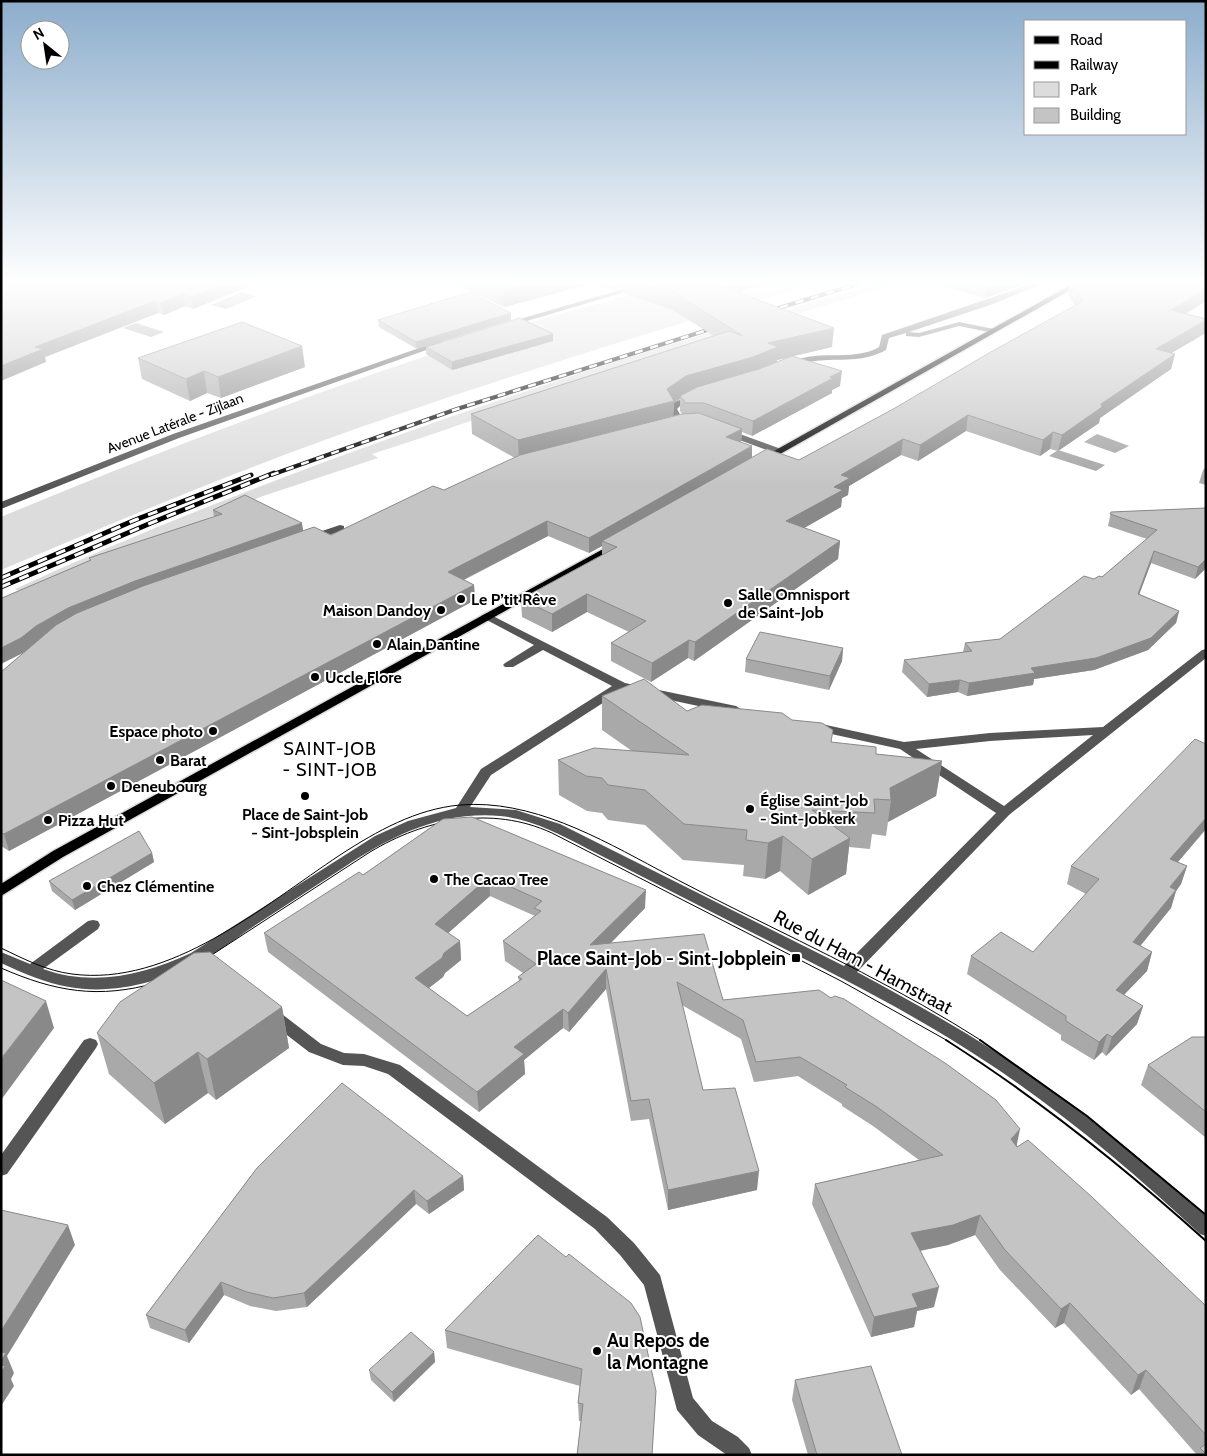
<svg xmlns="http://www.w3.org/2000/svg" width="1207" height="1456" font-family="Cabin,sans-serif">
  <rect width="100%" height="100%" fill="#fff"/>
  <path fill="#dcdcdc" d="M670,284h143c-140,41 -279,84 -417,131 -134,45 -264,100 -395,155v-53c157,-66 317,-126 479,-179 62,-20 127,-36 190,-54z
    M875,284h22c-110,33 -220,66 -328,103 -66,22 -131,46 -197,67l6,4 -115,38 -240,97 -8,-4c196,-90 400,-162 605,-229 84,-27 170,-50 255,-76z"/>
  <path fill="#a3a3a3" d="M242,292l15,4 -31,13 -15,-4z
    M136,323l28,9 -13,5 -28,-9z
    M1097,434l32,12 -14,7 -31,-11z
    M1058,450l47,15 -9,6 -47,-15z"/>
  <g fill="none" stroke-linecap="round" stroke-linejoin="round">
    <defs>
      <path id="major" d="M1072,284h9l-315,178h-6l-2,-2z
        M616,542l5,3 -1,2 -557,310 -62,39v-12l52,-33z"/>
    </defs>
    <use href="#major" stroke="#dbdbdb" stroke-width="3"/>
    <path fill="#555" fill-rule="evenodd" d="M640,284h12l-142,42 -7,-2z
      M1031,284h11l-49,20 -84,28 10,1 40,-11 35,7v4l-35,-7 -40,11 -13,-1v-3l-17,5 -3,12c-23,13 -46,8 -71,11 -8,1 -15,4 -23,6l-4,-2c24,-18 64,-2 91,-18l3,-12z
      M439,341l7,2 -267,95 -178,71v-7l172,-68z
      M695,395l3,1v4l-18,6 -3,3 8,14 -4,3 -3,-1 -10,-16 6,-7z
      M726,429l55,20 2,2 -5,3 -3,-1 -52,-19v-4z
      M340,525l4,1v4l-33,11 -5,-3 1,-2z
      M487,613l138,70 111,23 6,4 -6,4 -113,-24 -132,85 -21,32 46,3 44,14 284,142 152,-153 -96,-64 -87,-19 -2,-3 2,-3 4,-1 87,19 86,-9 113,-6 99,-77 4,-1v9l-197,157 -152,157c48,26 96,52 142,82 74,48 142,104 207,162v20l-6,-2c-67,-62 -136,-121 -212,-171 -77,-51 -159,-92 -241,-133 -53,-27 -106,-54 -159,-81 -27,-14 -56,-30 -88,-33 -59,-5 -109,20 -157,52 -29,19 -57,37 -86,56 -18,12 -37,27 -57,37 -38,21 -87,34 -131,26 -24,-4 -46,-14 -68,-24v-11l29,12 58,-43 5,-1 5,1 2,4 -2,4 -55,40c50,18 101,6 148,-16l184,-117 33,-15 48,-13 25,-39 131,-83 -69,-36 -30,17h-8l-2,-2 2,-2 29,-18 -51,-27 -2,-2zM1093,735l-89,71 -88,-57 74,-8z
      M272,1009l6,2 43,33 23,9 20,1 36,11 207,152 27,26 26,32 33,123 19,23 26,16 11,11 3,7h-25l-29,-20 -21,-25 -33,-125 -24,-30 -25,-26 -207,-155 -24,-8 -21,-1 -34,-13 -43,-33 -2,-4 2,-4z
      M90,1038l6,2 2,4 -2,4 -89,126 -6,2v-21l83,-115z"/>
    <use href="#major" fill="#000" fill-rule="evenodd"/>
    <path stroke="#000" stroke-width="1" d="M1,948c23,11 46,23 71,26 98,13 191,-68 268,-119 37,-24 76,-46 120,-50 71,-6 139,33 199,65 26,14 52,27 78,40 83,41 167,81 245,131
      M201,962l169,-110c55,-33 121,-47 182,-19l289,148 107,60
      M1,968c55,24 97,31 155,15"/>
    <path stroke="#000" stroke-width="2" d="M946,1040c93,59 178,127 260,201
      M980,1040l107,76 119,99"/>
    <defs>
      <path id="rail-far1" d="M765,312l93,-28
        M271,475l186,-66 260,-82"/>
      <path id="rail" d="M1,578l134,-58 116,-45
        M1,587l150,-64 123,-50"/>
    </defs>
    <use href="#rail-far1" stroke="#000" stroke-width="4"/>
    <use href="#rail" stroke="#000" stroke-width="5"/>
    <use href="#rail-far1" stroke="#fff" stroke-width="2.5" stroke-dasharray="8" stroke-linecap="butt"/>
    <use href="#rail" stroke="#fff" stroke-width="3" stroke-dasharray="10" stroke-linecap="butt"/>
  </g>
  <path fill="#a9a9a9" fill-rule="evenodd" d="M1,284h253l-61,25 -8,-3 -21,9 -6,-2 -113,44 1,5z
    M455,284h135l-86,23z
    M594,284h165l-20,9 93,54 -39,9 47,30 -8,4v3l-80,43 -10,-4 -1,10 11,4v12l47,2 96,-52 180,-102 -7,-12 2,-10h136v17l-20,13 20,5v7l-2,8 -33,19 4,1 -4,15 -71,49 -1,5 -41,28 -8,-2 -10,7 -74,-25 -48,30 -17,-6 -52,31 -1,9 -6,3 -1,9 -37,21 36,13 -2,18 -144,102 -6,-3 -37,24 -40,-21v-18l18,-11 -42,-20 -35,20 -30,-15 -1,-18 81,-44v-9l-13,7 -41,-17 -84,44 10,5 1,15 -466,251 -8,-5v-174l29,-24 60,-87 -1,-3 125,-41 -1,-7 90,21 28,4 113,-45 71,-32 -43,-24 -1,-20 243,-78 -41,-26 -48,-16v-8l-12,4zM790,357l-13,5v-2zM680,399v12l2,3 -9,2 1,-13z
    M937,284h88l-40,14z
    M378,320h133l-94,29 -38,-22z
    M553,341l-101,29 -26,-16v-7z
    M138,358l167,9 -84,31 -14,-5 -17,8 -48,-22z
    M1206,464v21l-7,-2 4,-13 2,-2z
    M1206,508v60l-11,11 -44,-16 -12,31 40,17 -3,12 -28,27 -54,20 -60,9 -1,6 -66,11 -9,-4 -31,5 -25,-25 2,-12 59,-8 2,-9 35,-4 94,-60 8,-2 45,-38 -39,-13 3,-14z
    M843,648l-1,13 -13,29 -84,-18 1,-13z
    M602,696l85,15 105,9 39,22 45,12 66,7 -6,35 -48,26 -2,14 -14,-2 -2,15 -21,-2 -3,27 -38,21 -28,-24 -15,8 -22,-3 1,-11 -61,-5 -38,-35 -37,-5 -6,-7 -15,-2 -28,-16 -1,-35 74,-9 -30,-21z
    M1206,744v85l-28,33 9,4 -6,18 -5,7 -5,17 -31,38 12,6 -5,19 -23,24 19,11 -6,18 -31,32 -4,-4 -8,8 -33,-20v-5l-94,-61 4,-18 62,-4 53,-58 -19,-10 4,-18z
    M443,819l202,89 -34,35 112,57 293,146 190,160v149h-9l-58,-66 -8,6 -67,-72 -9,5 -55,-58 -25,-35 -27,10 -28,6 14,56 -17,4 -3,16 -43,10 -59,-133 3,-20 104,-24 -46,-34 -31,-20v-2l-44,-28 -44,6 -13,-43 -59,-34 21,85 54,100 -89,20 -19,-91 -18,2 -25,-132 -37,43 -6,-4 -39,32 1,14 -46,38 -211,-160 -4,-19 99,-58zM490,896l45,20v1l-32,24 2,20 18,12 -5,4 1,4 -52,35 -38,-28 14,-11 2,-4 16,-13 -1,-19 -12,-8z
    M152,853l2,9 -79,48 -23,-19 -3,-10z
    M282,1007l7,41 -73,52 -8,-7 -43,31 -56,-50 -12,-41z
    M1206,1037v101l-65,-53 7,-20z
    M257,1168l206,8 1,14 -35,24 -13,-10 -109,103 -31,4 -26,-5 -26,-11 -35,48 -39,-15 -4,-13z
    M538,1235l118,156 -4,64h-75l4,-34h-2l-1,-18 2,-17 -133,-38 -2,-18z
    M434,1352l1,10 -41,40 -23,-22 -2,-10z
    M795,1380l107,75h-94l-16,-55z"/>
  <path fill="#898989" d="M222,284h32l-61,25 -2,-12z
    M525,284h65l-86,23 -1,-17z
    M613,284h12v2l-12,4z
    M722,284h37l-41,19v-18z
    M987,284h38l-40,14z
    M1206,289v12l-38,23 3,-14z
    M183,294l2,12 -21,9 -3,-12z
    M155,301l3,12 -113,44 1,5 -45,19v-15l34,-19z
    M511,313v7l-94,29 -1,-7z
    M1206,320v6l-2,8 -51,30 3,-15z
    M834,328l-2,19 -55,13v5l-97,31v3l-6,4 -1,18 -154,39 -1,-20 149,-51 19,-13 82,-33z
    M553,334v7l-101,29v-8z
    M302,346l3,21 -84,31 -3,-21z
    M1175,354l-4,15 -71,49 -1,5 -41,28 4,-16 39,-31z
    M204,371l3,22 -17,8 -4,-22z
    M842,371l-2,15 -8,4v3l-80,43 1,-15 77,-44z
    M968,415l-2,16 -48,30 2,-16z
    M742,429l-1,14 -15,-6z
    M1053,432l-3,17 -10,7 3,-16z
    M903,439l-2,16 -52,31 -1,9 -6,3 -1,9 -56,32 1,-18 48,-34 7,-12z
    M752,446v14l-150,81v5l-13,7v-15z
    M547,521l1,15 -99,51 -1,-15z
    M302,523l2,13 -279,116 -24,12v-16l35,-22 32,-18 67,-27z
    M840,541l-2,18 -144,102 1,-19z
    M1154,551l-3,12 -16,43 3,-12z
    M1206,559v9l-11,11 3,-12z
    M474,585l1,15 -466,251 -5,-17z
    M587,594v18l-35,20v-18z
    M1179,611l-3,12 -28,27 -54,20 -60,9 -1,6 -66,11 2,-13 62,-15z
    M689,640l-1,18 -37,24 1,-19z
    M843,648l-1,13 -13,29 1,-14z
    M960,680l-2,12 -31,5 2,-13z
    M942,761l-6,35 -48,26 3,-22 -1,-12z
    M1206,818v11l-41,48 5,-18z
    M783,836l-3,35 -15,8 3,-36z
    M850,838l-4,36 -38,21 4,-36z
    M152,853l2,9 -79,48 -3,-10z
    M1187,866l-6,18 -5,7 -5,17 -43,53 5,-19 37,-55z
    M489,877l1,19 -53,47 -2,-19z
    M646,890l-1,18 -55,56v-19z
    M460,941l1,19 -16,13 -2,4 -26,20 -2,-19 29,-25z
    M1152,952l-5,19 -36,37 5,-18z
    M606,969v20l-37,43 -1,-19z
    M46,1001l8,27 -53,72v-41z
    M1143,1006l-6,18 -31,32 6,-19z
    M282,1007l7,41 -73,52 -9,-41z
    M563,1009v19l-39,32 1,14 -46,38 -2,-20 37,-45z
    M1107,1034l-5,18 -8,8 5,-18z
    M198,1052l10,41 -43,31 -11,-41z
    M1020,1129l-4,20 -5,-10z
    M759,1171l-2,19 -89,20v-20z
    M463,1176l1,14 -35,24 -2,-13z
    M414,1190l2,14 -109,103 -3,-14z
    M980,1215l-5,20 -27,10 -40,8 3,-20z
    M68,1225l7,20 -68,111 7,17 -3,6 3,7 -13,20v-75z
    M221,1282l3,13 -35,48 -4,-13z
    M939,1287l-5,20 -17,4 -3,16 -43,10 3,-20 38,-23z
    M1070,1303l-6,20 -9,5 6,-19z
    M434,1352l1,10 -41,40 -2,-10z
    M1146,1370l-7,19 -8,6 7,-20z"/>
  <path fill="#c4c4c4" stroke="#898989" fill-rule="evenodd" d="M1,284h221l-31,13 -8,-3 -22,9 -6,-2 -120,46 8,2 -42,17z
    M491,284h34l-22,6z
    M648,284h74l-4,1 116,43 -66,15 10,4 -25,10 -67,19 -19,13 7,12 -156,39 -47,-26 258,-83 14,5 -70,-44z
    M1073,284h133v5l-35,21 35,9v1l-50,29 19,5 -74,50 1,3 -40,28 -9,-3 -10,8 -75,-25 -48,30 -17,-6 -62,36 9,3 -16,9 9,3 -57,31 54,20 -145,101 -6,-2 -37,23 -41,-20 35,-22 -59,-27 -35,20 -31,-15 96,-52 -15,-6 165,-92 32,11 96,-52 94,-55 94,-52z
    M470,292l41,21 -95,29 -38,-22z
    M520,318l33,16 -101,28 -26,-15z
    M242,322l60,24 -84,31 -14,-6 -18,8 -48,-21z
    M792,356l50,15 -12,6 3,1 -80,43 -49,-18h-18l-6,-7 17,-9 62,-18z
    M699,413l43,16 -16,8 26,9 -163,92 -42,-17 -99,51 26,13 -470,249 -3,-1v-161l55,-47 21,-12 66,-27 171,-59 17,8 102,-49 11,4 76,-35 162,-41z
    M245,495l57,28 -167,58 -67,27 -32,18 -15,12 -20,10v-49l1,-1 89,-38 -2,-2 133,-44 -9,-4z
    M1206,508v51l-8,8 -44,-16 -16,43 41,17 -28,27 -55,20 -65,10 4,5 -66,10 -9,-3 -31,4 -25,-24 68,-9 -7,-8 35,-4 84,-63 10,3 5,-3 3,1 55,-47 -47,-16 1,-2z
    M760,632l83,16 -13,28 -84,-17z
    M644,679l43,32 15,-6 80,8 10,7 30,3 11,7 -2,12 45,5v7l66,7 -52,27 1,12 -17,-1 1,14 -63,-3 38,28 -38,21 -29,-23 -15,7 -22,-3 1,-10 -63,-6 -39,-34 -37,-5 -6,-7 -16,-2 -28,-16 36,-12 95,7 -87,-59z
    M1195,739l11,5v74l-36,41 17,7 -17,21 6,3 -43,52 19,10 -36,38 27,16 -31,31 -5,-3 -8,8 -33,-21v-5l-95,-60 30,-24 32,20 66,-73 -28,-13z
    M472,817l174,73 -56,55 114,-11 19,66 96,-10 12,8 4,-2 9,3 101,64 51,37 24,29 -9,10 6,8 11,-7 64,57 114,109v129l-60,-65 -8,5 -68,-72 -9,6 -56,-59 -25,-35 -27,10 -42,8 28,54 -27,7 6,13 -44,10 -59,-133 128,-29 -66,-48 -32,-20 2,-2 -47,-28 -44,5 -13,-42 -66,-38 26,108 32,-2 24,83 -91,19 -19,-91 -18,2 -25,-132 -38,44 -5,-4 -49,38 10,7 -47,38 -213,-159 95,-61 4,3 80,-56zM489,877l53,24 -8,7 7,3 -38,30 33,23 -18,13 4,2 -55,37 -52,-38 27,-20 2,-5 16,-12 -25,-17z
    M139,831l13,22 -80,47 -23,-19z
    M210,952l72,55 -75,52 -9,-7 -44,31 -57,-50 23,-31 74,-49z
    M1,980l45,21 -45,58z
    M1192,1037h14v75l-58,-47z
    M342,1083l121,93 -36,25 -13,-11 -110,103 -31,5 -26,-6 -26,-10 -36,48 -39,-15 111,-147z
    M1,1210l67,15 -67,106z
    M538,1235l28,22 3,-3 62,49 9,14 16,74 -4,64h-75l6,-51 -5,-1 4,-34 -137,-39z
    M411,1332l23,20 -42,40 -23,-22z
    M1,1352l5,1 -5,8z
    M1,1365l4,1 -4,6z
    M871,1366l31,89h-85l-22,-75z
    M1206,1444v10l-6,-6z"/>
  <linearGradient id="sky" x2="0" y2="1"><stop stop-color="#8cadcc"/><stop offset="0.58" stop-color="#fff"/><stop offset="1" stop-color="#fff" stop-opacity="0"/></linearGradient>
  <rect width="1207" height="488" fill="url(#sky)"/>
  <g fill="#000" stroke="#fff" stroke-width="2">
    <circle cx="461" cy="599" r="5"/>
    <circle cx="728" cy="603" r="5"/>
    <circle cx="441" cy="610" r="5"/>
    <circle cx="377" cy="644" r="5"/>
    <circle cx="315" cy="677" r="5"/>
    <circle cx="213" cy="731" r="5"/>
    <circle cx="160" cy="760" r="5"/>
    <circle cx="111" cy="786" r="5"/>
    <circle cx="305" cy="796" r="5"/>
    <circle cx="750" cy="809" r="5"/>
    <circle cx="48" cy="820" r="5"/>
    <circle cx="434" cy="879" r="5"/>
    <circle cx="87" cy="886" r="5"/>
    <rect x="791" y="953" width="10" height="10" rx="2.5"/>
    <circle cx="597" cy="1351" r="5"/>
  </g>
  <g text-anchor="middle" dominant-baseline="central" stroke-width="4" stroke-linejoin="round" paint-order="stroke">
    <g font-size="14" fill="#000" stroke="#fff">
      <text transform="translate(175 423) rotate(-21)">Avenue Latérale - Zijlaan</text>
    </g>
    <g font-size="16" font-weight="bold" fill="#000" stroke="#fff" text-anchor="start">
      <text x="738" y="594">Salle Omnisport<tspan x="738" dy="18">de Saint-Job</tspan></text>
      <text x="471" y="599">Le P’tit Rêve</text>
      <text x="431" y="610" text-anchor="end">Maison Dandoy</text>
      <text x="387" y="644">Alain Dantine</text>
      <text x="325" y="677">Uccle Flore</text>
      <text x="203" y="731" text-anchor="end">Espace photo</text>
      <text x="170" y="760">Barat</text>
      <text x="121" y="786">Deneubourg</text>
      <text x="760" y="800">Église Saint-Job<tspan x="760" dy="18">- Sint-Jobkerk</tspan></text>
      <text x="305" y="814" text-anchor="middle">Place de Saint-Job<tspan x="305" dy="18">- Sint-Jobsplein</tspan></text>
      <text x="58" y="820">Pizza Hut</text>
      <text x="444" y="879">The Cacao Tree</text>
      <text x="97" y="886">Chez Clémentine</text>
    </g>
    <g font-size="18" letter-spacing="1" fill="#000" stroke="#fff">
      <text x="330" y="749">SAINT-JOB<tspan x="330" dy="21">- SINT-JOB</tspan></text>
    </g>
    <g font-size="19" font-weight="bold" fill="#000" stroke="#fff" text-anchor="end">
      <text x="786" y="958">Place Saint-Job - Sint-Jobplein</text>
      <text x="607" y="1340" text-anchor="start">Au Repos de<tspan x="607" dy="22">la Montagne</tspan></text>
    </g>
    <g font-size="19" fill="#000" stroke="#fff">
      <text transform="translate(863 962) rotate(28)">Rue du Ham - Hamstraat</text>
    </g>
  </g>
  <rect width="1207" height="1456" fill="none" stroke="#000000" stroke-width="5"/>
  <rect x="1024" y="20" width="162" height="115" fill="#ffffff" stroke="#999999"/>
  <rect x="1034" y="36" width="25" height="8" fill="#000000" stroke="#999999"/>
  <text x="1070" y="45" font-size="15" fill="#000000">Road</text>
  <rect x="1034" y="61" width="25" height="8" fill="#000000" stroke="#999999"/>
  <text x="1070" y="70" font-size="15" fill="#000000">Railway</text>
  <rect x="1034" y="82" width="25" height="15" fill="#dcdcdc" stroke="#999999"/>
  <text x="1070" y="95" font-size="15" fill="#000000">Park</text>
  <rect x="1034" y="108" width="25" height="15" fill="#c4c4c4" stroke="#999999"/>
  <text x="1070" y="120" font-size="15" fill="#000000">Building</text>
  <g transform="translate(45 45) rotate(330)"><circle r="24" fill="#ffffff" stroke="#999999"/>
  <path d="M0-4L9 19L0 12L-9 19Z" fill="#000000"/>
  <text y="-8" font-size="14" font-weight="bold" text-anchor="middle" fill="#000000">N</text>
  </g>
</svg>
